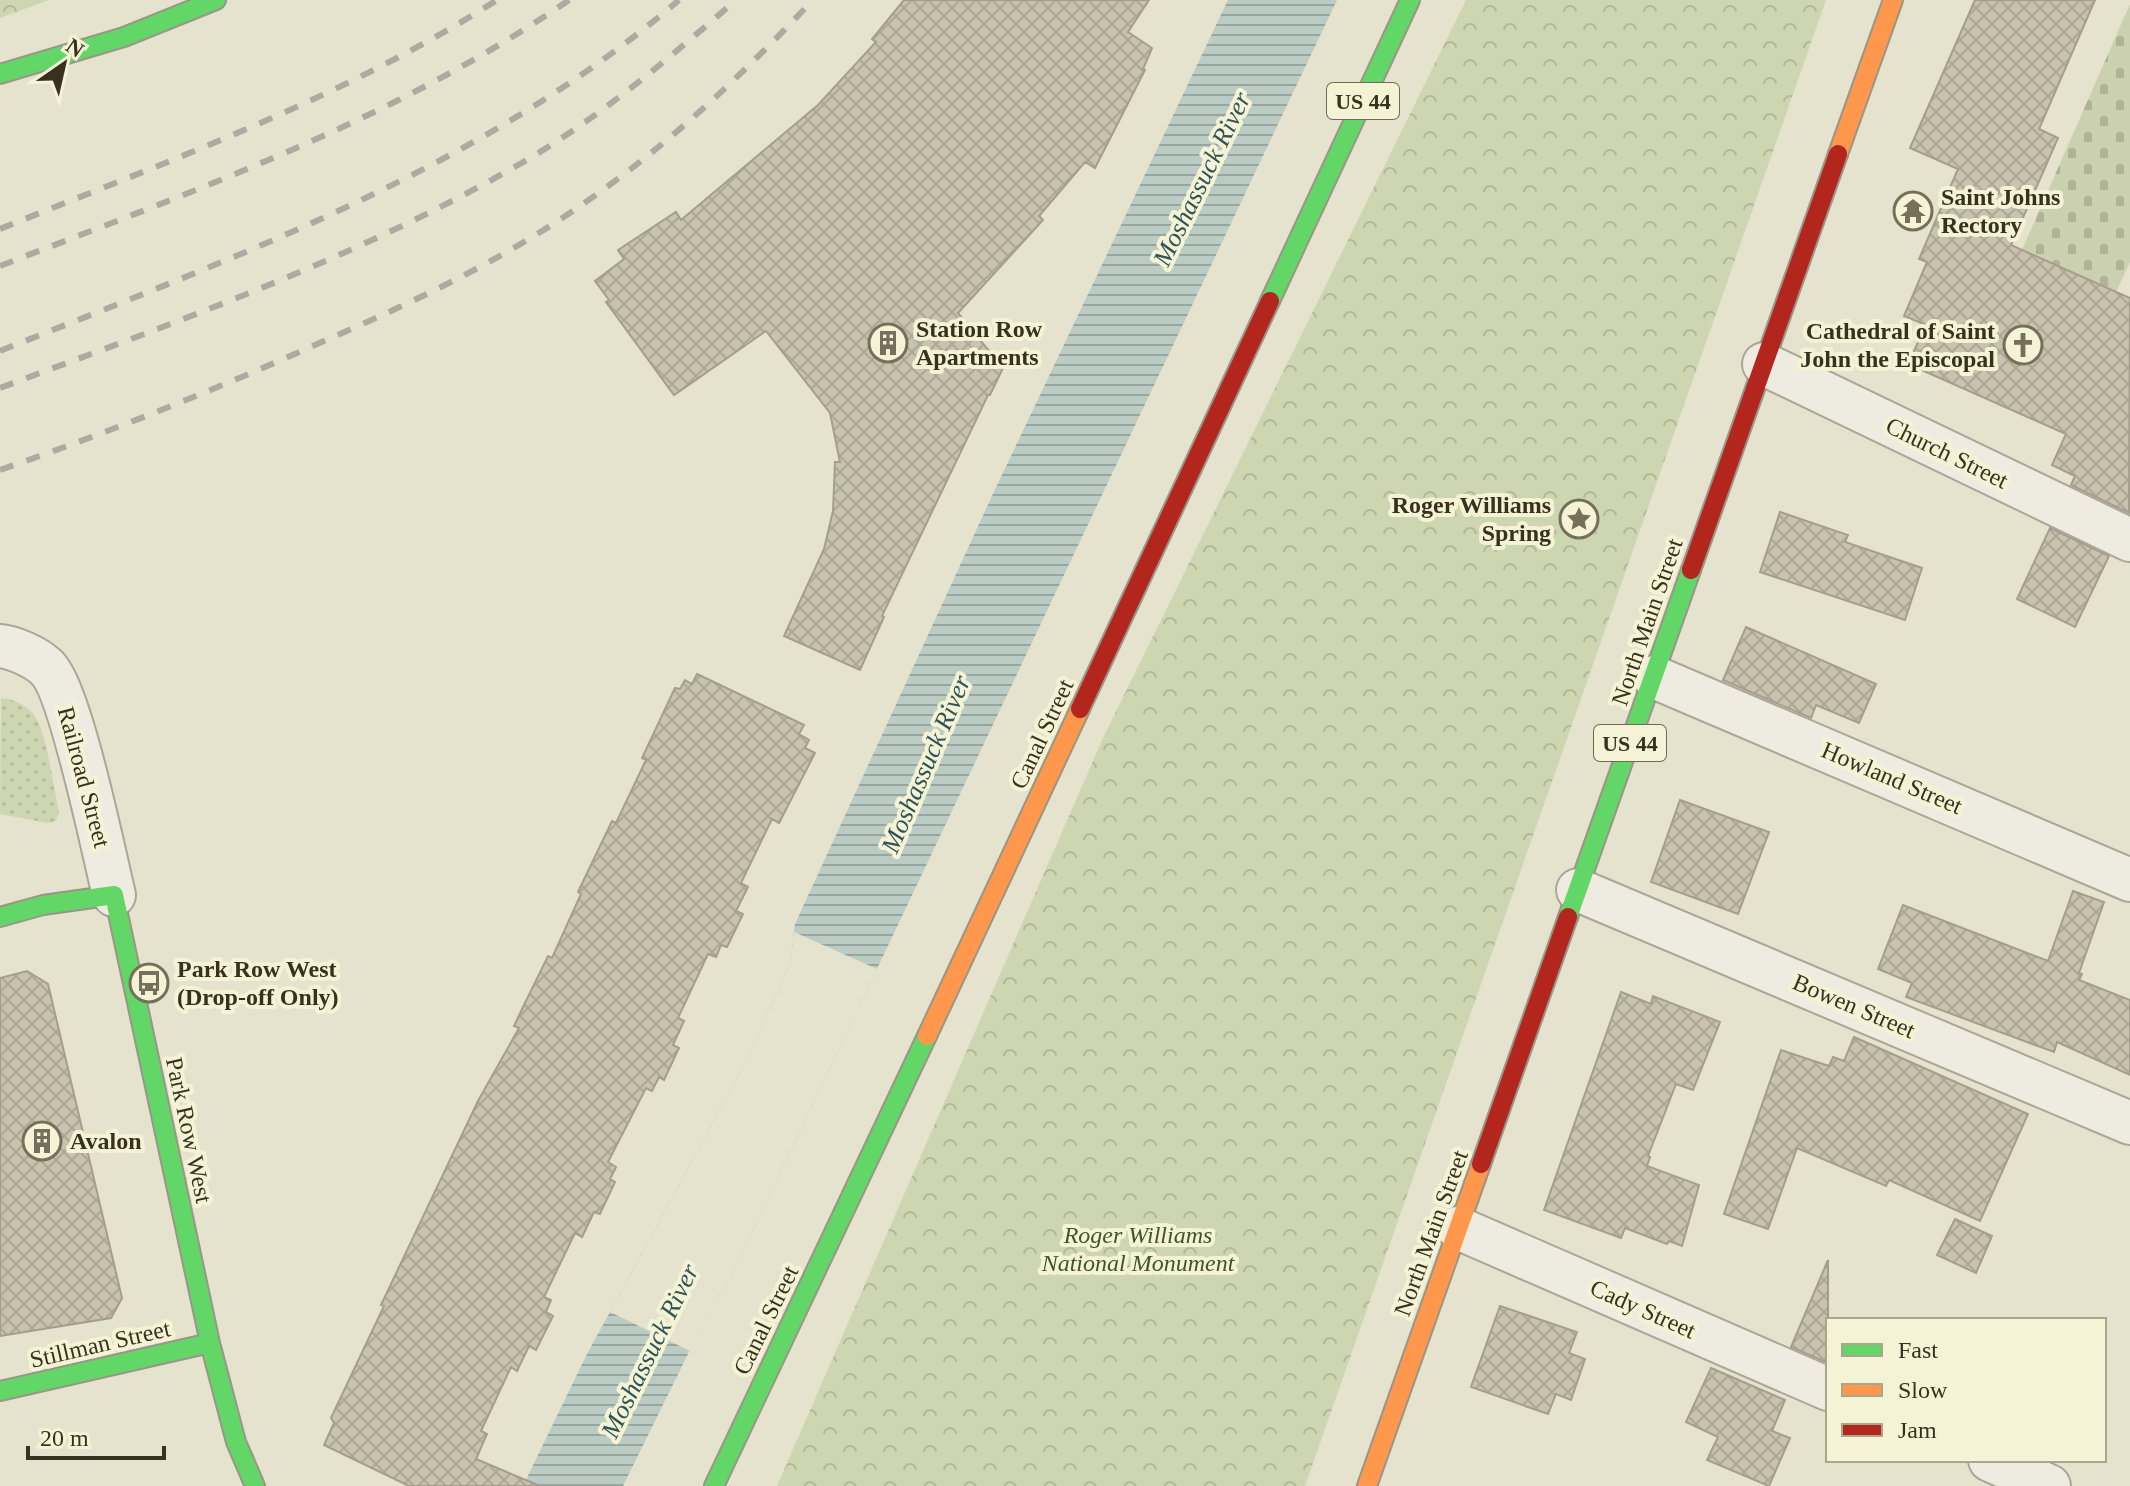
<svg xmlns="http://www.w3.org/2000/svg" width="2130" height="1486" font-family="'Times New Roman',serif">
  <defs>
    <pattern id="grass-dots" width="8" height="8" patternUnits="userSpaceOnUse" patternTransform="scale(2)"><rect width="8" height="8" fill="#ced6b1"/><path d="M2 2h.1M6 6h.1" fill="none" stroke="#b2b898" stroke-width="1.8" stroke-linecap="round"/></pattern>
    <pattern id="cemetery-stones" width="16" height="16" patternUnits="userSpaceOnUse" patternTransform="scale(2)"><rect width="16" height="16" fill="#cad0b0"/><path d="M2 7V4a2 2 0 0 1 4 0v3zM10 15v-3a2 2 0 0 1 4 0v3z" fill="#aeb397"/></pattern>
    <pattern id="park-crowns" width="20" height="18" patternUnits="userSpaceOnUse" patternTransform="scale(2)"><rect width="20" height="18" fill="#ced6b1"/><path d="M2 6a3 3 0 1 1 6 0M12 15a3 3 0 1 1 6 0" fill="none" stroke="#b2b898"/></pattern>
    <pattern id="water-rules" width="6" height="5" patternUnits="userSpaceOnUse" patternTransform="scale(2)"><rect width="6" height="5" fill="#baccc4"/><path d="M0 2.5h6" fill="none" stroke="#98a69f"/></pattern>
    <pattern id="building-cross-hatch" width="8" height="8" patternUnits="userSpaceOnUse" patternTransform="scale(2)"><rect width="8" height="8" fill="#c9c2af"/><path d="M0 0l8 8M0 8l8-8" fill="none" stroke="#ada796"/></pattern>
  </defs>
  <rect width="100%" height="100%" fill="#e5e2ce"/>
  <path fill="url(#grass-dots)" d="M1,698c13,1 30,9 36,22 10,17 17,70 22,92l-3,9 -8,2 -48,-9z"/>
  <path fill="url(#cemetery-stones)" d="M2130,4v258l-14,30 -94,-42z"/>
  <path fill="url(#park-crowns)" d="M0,0h49l-49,18z
    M1466,0h360l-521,1486h-528l326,-748z"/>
  <path fill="url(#water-rules)" d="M1228,0h109l-612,1289 -8,6 -94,191h-100l63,-130 160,-294 44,-98 5,-40 197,-428z"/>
  <path fill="#e5e2ce" d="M794,932l83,37 -152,320 -8,6 -27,56 -80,-39 136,-250 44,-98z"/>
  <path fill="url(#building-cross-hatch)" stroke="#a59e8d" stroke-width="2" d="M904,0h245l-21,32 24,16 -9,21 2,1 -50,98 -10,-6 -46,54 4,4 -85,93 45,55 -13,27h-2l-106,221 2,1 -24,53 -76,-34 40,-87 9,-38 2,-49h5l-10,-49 -64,-82 -92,64 -68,-93 3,-2 -14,-19 29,-22 -6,-9 58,-38 5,8 137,-115 58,-63 -4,-3z
    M1975,0h120l-56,129 19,9 -47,107 119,53 -1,215 -58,-28 4,-9 -23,-11 14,-31 -158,-70 18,-39 -22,-9 23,-54 -8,-3 39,-90 -48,-21z
    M1780,512l68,23 -3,7 77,26 -17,52 -145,-48z
    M2050,528l59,28 -34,71 -58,-28z
    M1746,627l130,57 -17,39 -43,-18 -5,13 -88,-38z
    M697,674l107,51 -5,9 10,6 -4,8 10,5 -36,70 -7,-4 -31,64 7,4 -12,24 7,3 -16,33 -6,-2 -5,12 -8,-3 -30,64 6,3 -11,24 6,3 -15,32 -5,-3 -7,14 -6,-3 -38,74 8,5 -6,12 5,3 -15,32 -6,-2 -12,25 -7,-4 -31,64 7,3 -5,12 7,4 -17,34 -7,-4 -12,25 -6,-4 -30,64 6,3 -11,25 64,27h-131l-85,-41 10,-22 -3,-5 53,-112 -3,-1 97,-204 41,-73 -5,-2 9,-19 25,-51 4,2 29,-64 -3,-2 34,-71 4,2 30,-63 -4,-2 33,-70 5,1 5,-9 7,4z
    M1680,800l89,32 -31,82 -87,-32z
    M2073,891l31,11 -25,71 3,1 -3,6 51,20v75l-73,-33 -3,10 -148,-55 6,-14 -34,-14 25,-64 145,56z
    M27,971l21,13 74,314 -11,20 -111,18v-358z
    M1621,992l30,12 2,-8 67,26 -27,68 -17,-6 -28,72 2,1 -3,9 52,19 -17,61 -13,-5 -2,3 -42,-16 -4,10 -77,-28z
    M1854,1037l174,77 -48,107 -91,-41 -3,6 -89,-38 -29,81 -44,-15 57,-164 48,16 4,-9 11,4z
    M1955,1219l37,17 -16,37 -39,-18z
    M1828,1260v103l-37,-16z
    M1500,1306l77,26 -8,21 16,6 -14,41 -15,-6 -8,20 -77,-27z
    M1711,1368l74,32 -13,31 18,7 -21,48 -62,-26 11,-23 -32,-15z"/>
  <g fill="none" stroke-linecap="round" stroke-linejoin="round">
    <defs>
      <path id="street" d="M1764,364l366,176
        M0,646c13,1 35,11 45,20 25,20 59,188 69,229
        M1654,677l476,203
        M1578,890l552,233
        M1458,1228l370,161
        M1990,1460l59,26"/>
      <path id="fast" d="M0,74l124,-37 92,-37
        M1270,301l140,-301
        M0,917l43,-12 71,-10 96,448 26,99 19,44
        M1568,917l123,-347
        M0,1391l210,-48
        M714,1486l213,-450"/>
      <path id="slow" d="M1838,154l55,-154
        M927,1036l153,-327
        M1367,1486l114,-322"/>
      <path id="jam" d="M1691,570l147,-416
        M1080,709l190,-408
        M1481,1164l87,-247"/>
    </defs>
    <use href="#street" stroke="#aaa797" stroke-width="46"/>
    <use href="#fast" stroke="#9a9687" stroke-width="22"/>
    <use href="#slow" stroke="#9a9687" stroke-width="22"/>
    <use href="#jam" stroke="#9a9687" stroke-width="22"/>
    <use href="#street" stroke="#eeece0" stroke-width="42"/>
    <use href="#fast" stroke="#63d668" stroke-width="18"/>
    <use href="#slow" stroke="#ff974d" stroke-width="18"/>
    <use href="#jam" stroke="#b3261e" stroke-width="18"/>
    <path stroke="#adaba0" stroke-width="6" stroke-dasharray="14 14" stroke-linecap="butt" d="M0,229c168,-68 344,-131 497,-229
      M0,266c196,-76 395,-146 569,-266
      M0,351c237,-95 482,-182 679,-351
      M0,388c176,-66 355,-129 518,-223 79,-45 149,-105 218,-165
      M0,470c107,-37 212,-79 315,-125 92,-40 185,-83 268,-141 88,-61 157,-127 230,-204"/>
  </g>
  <defs>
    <symbol id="temple-ring" viewBox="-11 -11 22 22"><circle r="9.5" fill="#f5f3d5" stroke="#756f5c" stroke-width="1.5"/><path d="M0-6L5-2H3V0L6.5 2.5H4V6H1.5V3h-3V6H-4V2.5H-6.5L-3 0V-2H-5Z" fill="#756f5c"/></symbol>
    <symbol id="building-ring" viewBox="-11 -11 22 22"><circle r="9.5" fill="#f5f3d5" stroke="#756f5c" stroke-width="1.5"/><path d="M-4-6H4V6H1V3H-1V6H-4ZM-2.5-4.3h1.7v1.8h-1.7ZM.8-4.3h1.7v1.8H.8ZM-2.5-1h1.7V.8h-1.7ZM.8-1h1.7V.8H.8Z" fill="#756f5c"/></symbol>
    <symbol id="church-ring" viewBox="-11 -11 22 22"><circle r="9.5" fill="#f5f3d5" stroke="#756f5c" stroke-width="1.5"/><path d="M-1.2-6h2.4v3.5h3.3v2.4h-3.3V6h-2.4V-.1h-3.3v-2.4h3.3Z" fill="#756f5c"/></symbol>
    <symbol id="sight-ring" viewBox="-11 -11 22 22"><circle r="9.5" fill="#f5f3d5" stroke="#756f5c" stroke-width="1.5"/><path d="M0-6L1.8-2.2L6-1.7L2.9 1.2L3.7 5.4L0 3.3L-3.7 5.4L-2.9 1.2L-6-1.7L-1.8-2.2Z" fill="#756f5c"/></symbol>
    <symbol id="bus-ring" viewBox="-11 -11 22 22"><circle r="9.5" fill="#f5f3d5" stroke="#756f5c" stroke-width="1.5"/><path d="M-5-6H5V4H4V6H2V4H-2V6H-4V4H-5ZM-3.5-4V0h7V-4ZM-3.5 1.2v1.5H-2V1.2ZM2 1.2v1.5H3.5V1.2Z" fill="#756f5c"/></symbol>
  </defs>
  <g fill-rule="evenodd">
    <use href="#temple-ring" x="1891" y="189" width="44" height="44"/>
    <use href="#building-ring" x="866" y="321" width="44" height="44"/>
    <use href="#church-ring" x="2001" y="323" width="44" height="44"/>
    <use href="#sight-ring" x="1557" y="497" width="44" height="44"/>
    <use href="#bus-ring" x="127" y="961" width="44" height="44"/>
    <use href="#building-ring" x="20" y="1119" width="44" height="44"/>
  </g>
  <g text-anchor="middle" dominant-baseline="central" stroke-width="8" stroke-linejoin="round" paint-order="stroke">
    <g fill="#f5f3d5" stroke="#716b56" stroke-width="2">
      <rect x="1327" y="83" width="72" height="36" rx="6"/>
      <rect x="1594" y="725" width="72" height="36" rx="6"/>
    </g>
    <g font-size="22" font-weight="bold" fill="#39311f">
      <text x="1363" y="101">US 44</text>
      <text x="1630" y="743">US 44</text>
    </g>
    <g font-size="24" font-weight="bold" fill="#39311f" stroke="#f5f3d5" text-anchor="start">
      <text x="1941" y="197">Saint Johns<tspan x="1941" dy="28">Rectory</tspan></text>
      <text x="916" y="329">Station Row<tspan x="916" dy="28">Apartments</tspan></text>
      <text x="1995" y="331" text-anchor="end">Cathedral of Saint<tspan x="1995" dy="28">John the Episcopal</tspan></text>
      <text x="1551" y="505" text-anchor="end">Roger Williams<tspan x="1551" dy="28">Spring</tspan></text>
      <text x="177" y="969">Park Row West<tspan x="177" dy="28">(Drop-off Only)</tspan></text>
      <text x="70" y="1141">Avalon</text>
    </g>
    <g font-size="24" fill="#39311f" stroke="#f5f3d5">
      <text transform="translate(1947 453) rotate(26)">Church Street</text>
      <text transform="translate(1647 622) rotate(-71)">North Main Street</text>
      <text transform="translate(1042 734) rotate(-65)">Canal Street</text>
      <text transform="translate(84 777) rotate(75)">Railroad Street</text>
      <text transform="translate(1892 778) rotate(23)">Howland Street</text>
      <text transform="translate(1854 1006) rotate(23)">Bowen Street</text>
      <text transform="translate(189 1130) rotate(78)">Park Row West</text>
      <text transform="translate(1431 1233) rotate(-70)">North Main Street</text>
      <text transform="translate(1643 1309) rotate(24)">Cady Street</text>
      <text transform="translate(766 1320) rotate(-64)">Canal Street</text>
      <text transform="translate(100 1344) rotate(-13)">Stillman Street</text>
    </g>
    <g font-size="24" font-style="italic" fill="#405626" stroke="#f5f3d5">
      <text x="1138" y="1235">Roger Williams<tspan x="1138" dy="28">National Monument</tspan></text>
    </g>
    <g font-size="26" font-style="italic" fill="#2f5359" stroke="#f5f3d5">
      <text transform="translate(1202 179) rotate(-64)">Moshassuck River</text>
      <text transform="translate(926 764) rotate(-67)">Moshassuck River</text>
      <text transform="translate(650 1351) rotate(-64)">Moshassuck River</text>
    </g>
  </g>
  <rect x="1826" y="1318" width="280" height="144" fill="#f5f3d5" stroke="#aaa58c" stroke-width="2"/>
  <rect x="1842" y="1344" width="40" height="12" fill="#63d668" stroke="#aaa58c" stroke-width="2"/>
  <text x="1898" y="1358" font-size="24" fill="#39311f">Fast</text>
  <rect x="1842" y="1384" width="40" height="12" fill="#ff974d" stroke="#aaa58c" stroke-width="2"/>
  <text x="1898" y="1398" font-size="24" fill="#39311f">Slow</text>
  <rect x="1842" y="1424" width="40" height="12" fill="#b3261e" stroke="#aaa58c" stroke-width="2"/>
  <text x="1898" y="1438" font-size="24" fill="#39311f">Jam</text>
  <g transform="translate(64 64) rotate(34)" stroke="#f5f3d5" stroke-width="6" paint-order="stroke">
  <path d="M0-6L14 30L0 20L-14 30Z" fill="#39311f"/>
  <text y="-12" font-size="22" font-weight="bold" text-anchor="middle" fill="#39311f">N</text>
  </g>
  <path d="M28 1446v12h136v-12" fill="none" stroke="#39311f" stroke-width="4"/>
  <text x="40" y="1446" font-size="24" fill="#39311f" stroke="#f5f3d5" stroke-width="6" paint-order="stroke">20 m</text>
</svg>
